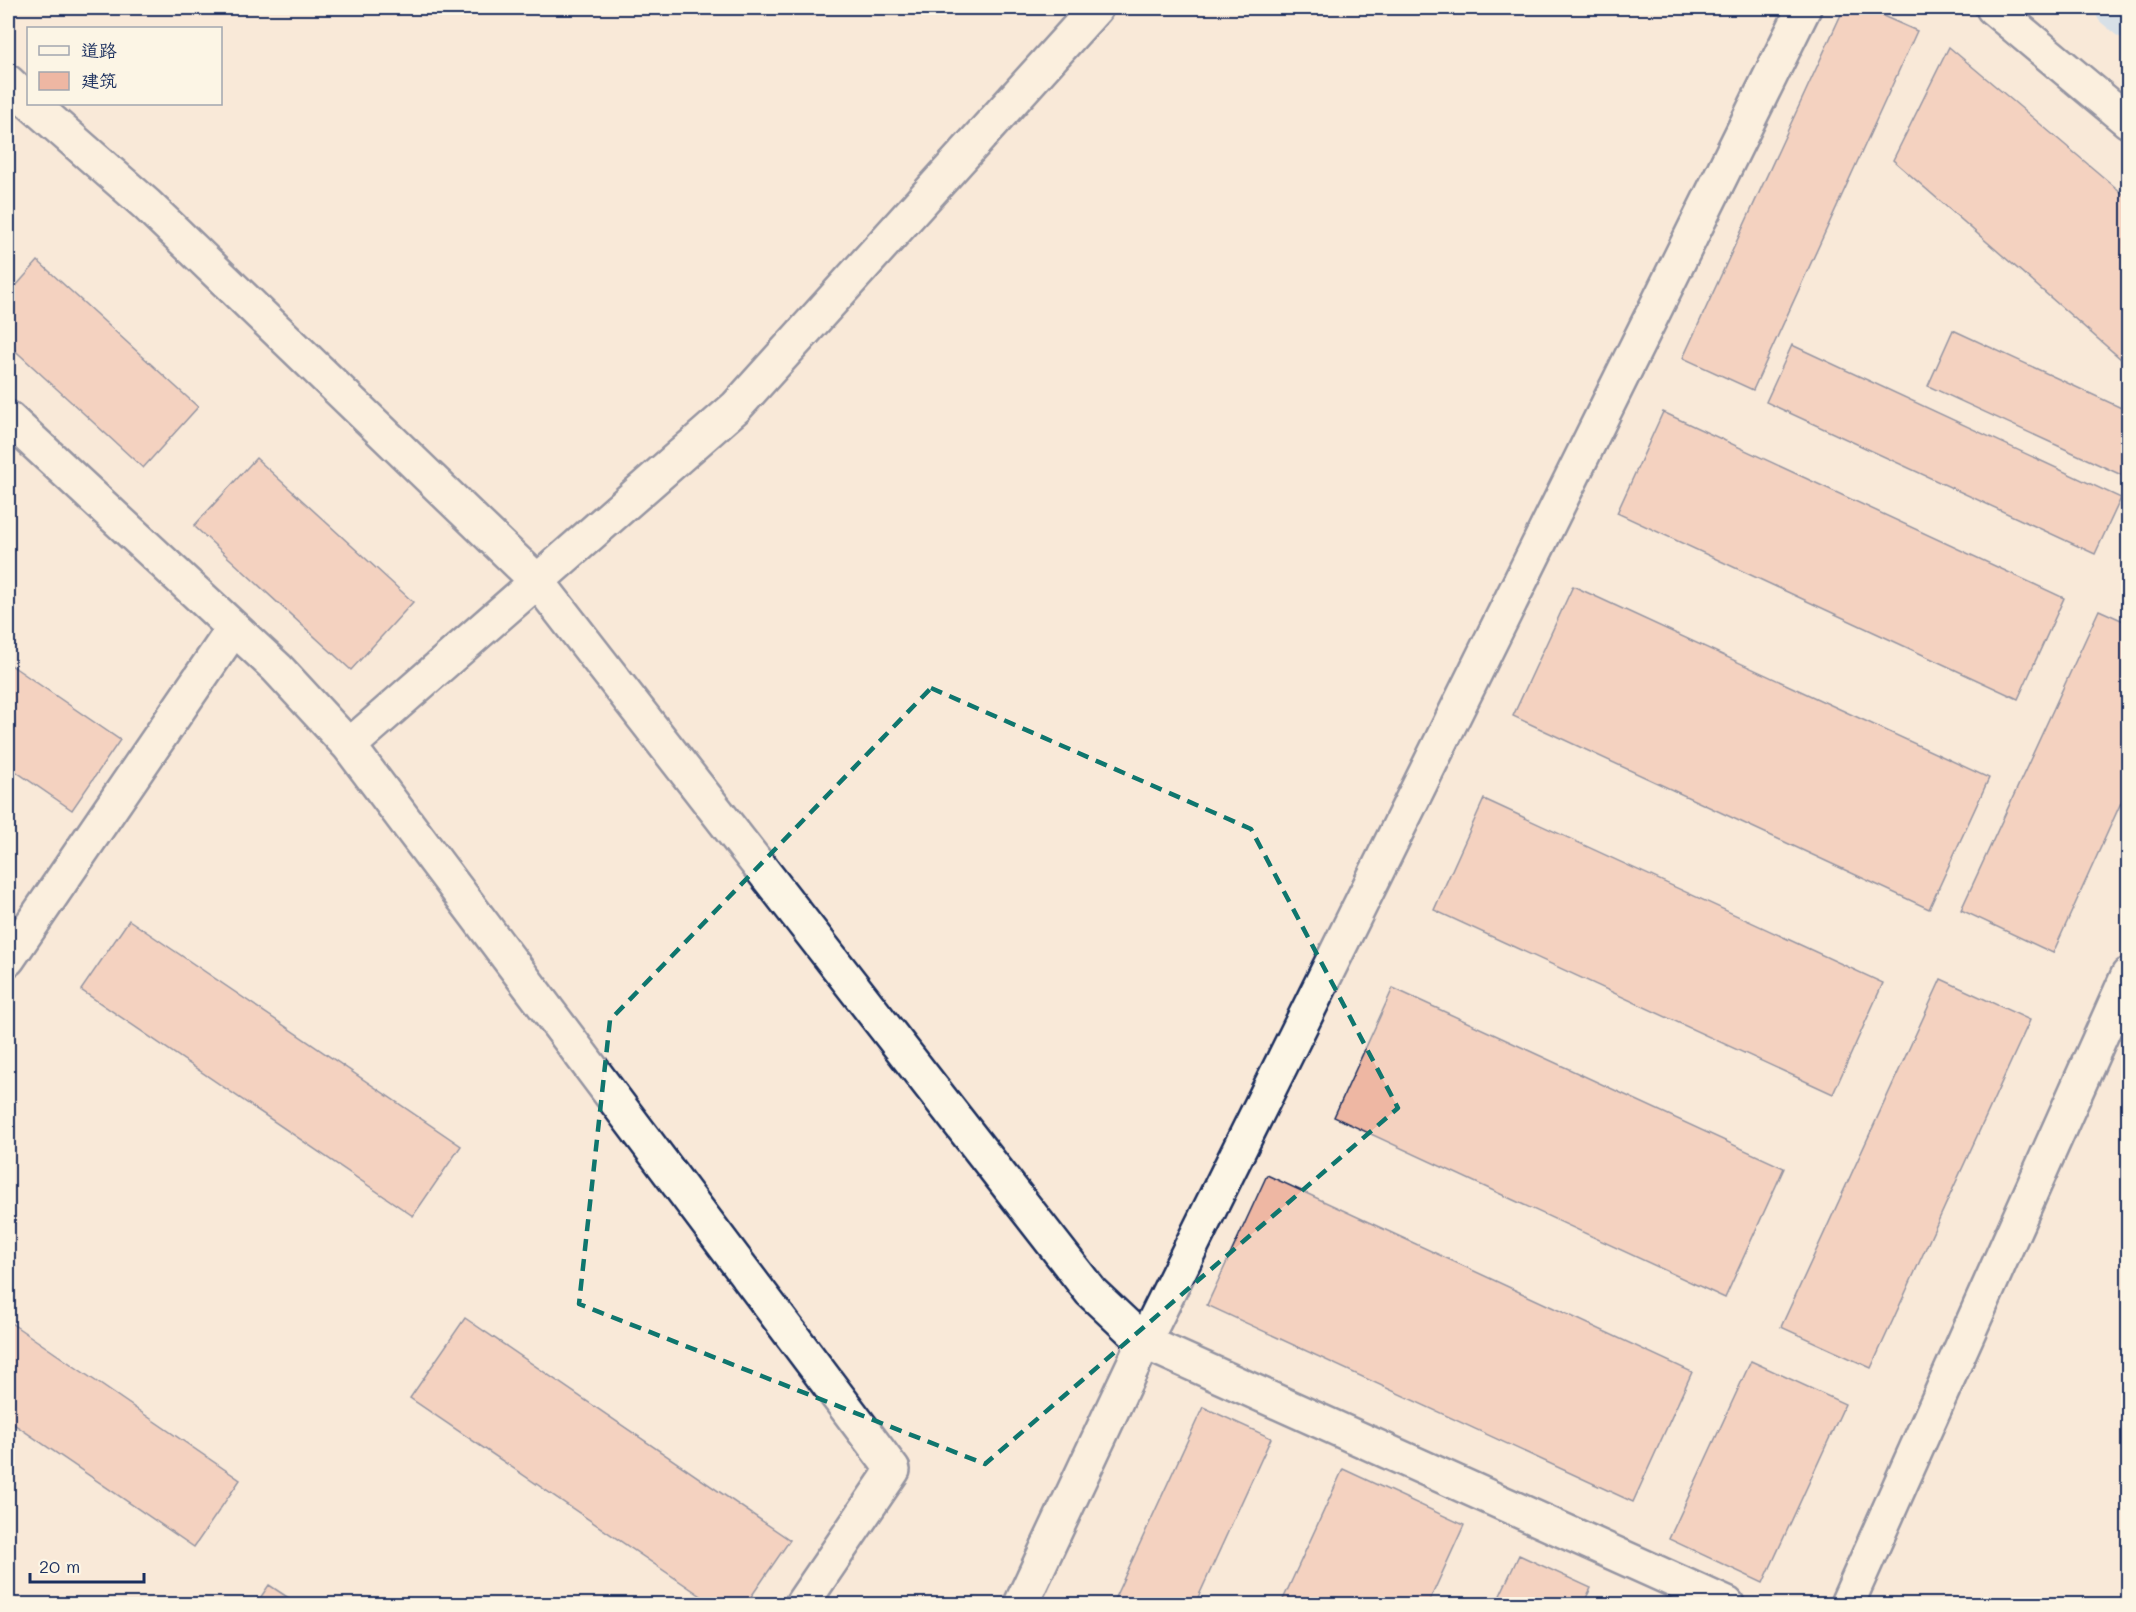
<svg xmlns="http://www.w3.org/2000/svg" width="2136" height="1612" font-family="Mali,'LXGW WenKai TC',sans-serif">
  <rect width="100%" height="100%" fill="#f9e9d8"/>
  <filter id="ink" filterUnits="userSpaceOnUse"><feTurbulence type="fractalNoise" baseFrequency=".0167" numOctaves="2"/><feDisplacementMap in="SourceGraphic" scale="12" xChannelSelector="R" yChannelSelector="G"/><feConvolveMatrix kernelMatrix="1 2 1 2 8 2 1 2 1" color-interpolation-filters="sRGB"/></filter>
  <g filter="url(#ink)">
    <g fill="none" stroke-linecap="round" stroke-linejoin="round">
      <path stroke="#aed5f8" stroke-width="40" d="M2115,8l13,11"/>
    </g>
    <path fill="#eeb7a3" stroke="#1b2f5e" stroke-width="1.5" d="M1844,8h21l52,23 -164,359 -70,-32z
      M1949,47l179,151v167l-235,-205z
      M38,261l160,146 -55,61 -135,-124v-49z
      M1953,330l175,81v67l-200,-92z
      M1792,345l329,153 -26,56 -329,-152z
      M1663,412l401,186 -46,101 -401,-186z
      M256,458l157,144 -62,68 -157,-144z
      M1573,586l416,192 -60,131 -416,-193z
      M2099,610l29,13v164l-75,166 -92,-43z
      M8,663l112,77 -48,70 -64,-44z
      M1484,799l399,184 -50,111 -399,-184z
      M129,920l332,226 -48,70 -332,-226z
      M1941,979l89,41 -159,348 -90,-41z
      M1393,988l391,180 -59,130 -391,-181z
      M1267,1175l425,197 -59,130 -426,-197z
      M465,1318l325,222 -44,64h-33l-303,-206z
      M8,1321l232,159 -46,67 -186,-127z
      M1751,1361l94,43 -82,179 -94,-44z
      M1203,1407l68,31 -76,166h-83z
      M1343,1469l121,56 -36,79h-147z
      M1519,1555l72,33 -8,16h-87z
      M269,1585l29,19h-42z"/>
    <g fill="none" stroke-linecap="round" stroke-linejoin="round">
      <defs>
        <path id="minor" d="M1993,8l135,113
          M8,82l20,19
          M32,104l114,100 392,378 553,710 53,50 583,262
          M8,418l269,250 72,78 544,724 -91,134
          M349,746l387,-339 360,-399
          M8,959l226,-331
          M1021,1604l123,-262 660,-1334
          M1847,1604l281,-629"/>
      </defs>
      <use href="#minor" stroke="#1b2f5e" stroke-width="38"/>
      <use href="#minor" stroke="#fcf5e5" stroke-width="33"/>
    </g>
  </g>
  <path d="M0 0H2136V1612H0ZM931,688l320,141 147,279 -413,356 -406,-160 31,-284z" fill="#f9e9d8" fill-opacity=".55" fill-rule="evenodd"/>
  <path fill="none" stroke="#0f766e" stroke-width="4.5" stroke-dasharray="12 8" stroke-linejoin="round" d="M931,688l320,141 147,279 -413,356 -406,-160 31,-284z"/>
  <rect width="2136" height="1612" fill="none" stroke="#fcf5e5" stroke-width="30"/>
  <rect x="15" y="15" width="2106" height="1582" fill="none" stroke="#1b2f5e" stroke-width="2" filter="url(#ink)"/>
  <rect x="27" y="27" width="195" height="78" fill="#fcf5e5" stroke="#a2a6af" stroke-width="1.5"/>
  <rect x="39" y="46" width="30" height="9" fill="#fcf5e5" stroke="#a2a6af" stroke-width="1.5"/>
  <text x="81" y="57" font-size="18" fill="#1b2f5e">道路</text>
  <rect x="39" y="72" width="30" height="18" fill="#eeb7a3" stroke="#a2a6af" stroke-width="1.5"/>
  <text x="81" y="87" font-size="18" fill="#1b2f5e">建筑</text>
  <path d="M30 1573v9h114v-9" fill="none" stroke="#1b2f5e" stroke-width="3"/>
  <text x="39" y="1573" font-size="18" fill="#1b2f5e" stroke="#fcf5e5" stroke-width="4.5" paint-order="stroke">20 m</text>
</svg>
